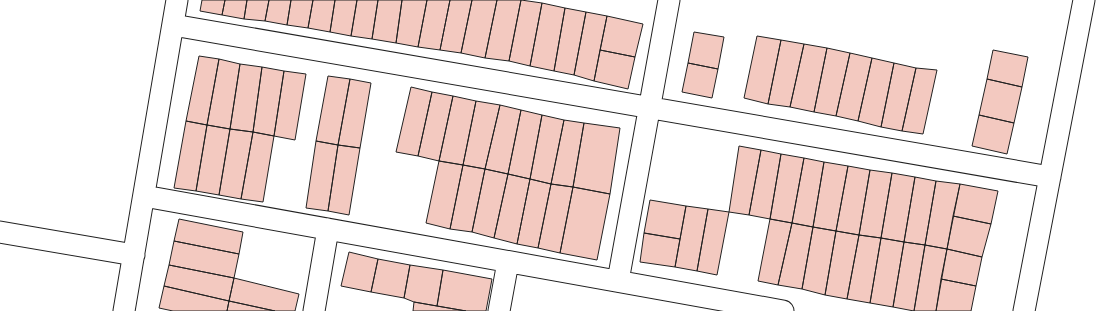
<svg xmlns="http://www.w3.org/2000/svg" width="1119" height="311" font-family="Manrope,sans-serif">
  <rect width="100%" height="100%" fill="#fff"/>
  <path fill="#f3c9c0" stroke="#222" d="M202,0h23l-3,15 -22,-4z
    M225,0h22l-3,19 -22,-4z
    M247,0h22l-4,21 -21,-2z
    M269,0h22l-4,25 -22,-4z
    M291,0h22l-5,28 -21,-3z
    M313,0h22l-5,32 -22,-4z
    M335,0h22l-6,36 -21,-4z
    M357,0h21l-6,39 -21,-3z
    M378,0h24l-6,43 -24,-4z
    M402,0h25l-9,47 -22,-4z
    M427,0h23l-10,50 -22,-3z
    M450,0h22l-11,53 -21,-3z
    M472,0h25l-12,58 -24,-5z
    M497,0h24l-12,61 -24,-3z
    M521,0l21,3 -12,63 -21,-5z
    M542,3l23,5 -11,63 -24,-5z
    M565,8l21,4 -12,63 -20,-4z
    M586,12l21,4 -13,65 -20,-6z
    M607,16l36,8 -8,33 -35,-7z
    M694,32l30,5 -6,32 -30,-6z
    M757,36l24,4 -13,64 -24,-6z
    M781,40l23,4 -14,63 -22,-3z
    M804,44l23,4 -13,64 -24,-5z
    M827,48l23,5 -14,63 -22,-4z
    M600,50l35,7 -7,32 -34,-8z
    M993,50l35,7 -6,30 -35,-8z
    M850,53l22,5 -14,63 -22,-5z
    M199,56l20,3 -12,66 -21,-4z
    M872,58l22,5 -13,64 -23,-6z
    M219,59l21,5 -10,65 -23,-4z
    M688,63l30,6 -6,29 -30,-6z
    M894,63l22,5 -14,63 -21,-4z
    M240,64l22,3 -9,65 -23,-3z
    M262,67l22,4 -10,65 -21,-4z
    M916,68l21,2 -14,64 -21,-3z
    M284,71l22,3 -11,66 -21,-4z
    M328,76l22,3 -12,66 -22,-4z
    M350,79l21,4 -11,65 -22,-3z
    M987,79l35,8 -8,36 -35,-8z
    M411,87l21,5 -14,64 -22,-4z
    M432,92l21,4 -14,65 -21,-5z
    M453,96l23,5 -13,64 -24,-4z
    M476,101l24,4 -15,64 -22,-4z
    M500,105l21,5 -13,64 -23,-5z
    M521,110l21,5 -12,64 -22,-5z
    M542,115l22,5 -13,64 -21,-5z
    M979,115l35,8 -7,31 -35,-8z
    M564,120l20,3 -11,64 -22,-3z
    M186,121l21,4 -11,66 -22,-3z
    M584,123l36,5 -10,66 -37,-7z
    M207,125l23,4 -11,66 -23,-4z
    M230,129l23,3 -12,67 -22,-4z
    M253,132l21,4 -11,66 -22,-3z
    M316,141l22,4 -10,66 -22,-3z
    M338,145l22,3 -11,67 -21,-4z
    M739,146l22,4 -12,65 -20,-3z
    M761,150l20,4 -11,65 -21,-4z
    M781,154l23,4 -12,65 -22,-4z
    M804,158l20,4 -11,65 -21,-4z
    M439,161l24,4 -13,64 -24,-6z
    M824,162l24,4 -12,65 -23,-4z
    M463,165l22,4 -13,63 -22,-3z
    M848,166l22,4 -11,65 -23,-4z
    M485,169l23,5 -14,64 -22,-6z
    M870,170l22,3 -11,65 -22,-3z
    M892,173l23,4 -11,65 -23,-4z
    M508,174l22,5 -13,65 -23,-6z
    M915,177l21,4 -11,64 -21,-3z
    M530,179l21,5 -13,64 -21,-4z
    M936,181l24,3 -13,65 -22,-4z
    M551,184l22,3 -13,66 -22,-5z
    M960,184l38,7 -7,33 -38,-8z
    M573,187l37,7 -13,66 -37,-7z
    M650,200l36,6 -6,33 -36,-6z
    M686,206l22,3 -11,62 -22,-4z
    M708,209l21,3 -12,63 -20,-4z
    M953,216l38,8 -9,33 -35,-8z
    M179,219l64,13 -4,22 -65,-13z
    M770,219l22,4 -14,62 -20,-4z
    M792,223l21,4 -11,62 -24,-4z
    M813,227l23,4 -11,64 -23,-6z
    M836,231l23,4 -12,64 -22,-4z
    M644,233l36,6 -5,28 -35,-5z
    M859,235l22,3 -11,65 -23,-4z
    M881,238l23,4 -11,65 -23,-4z
    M174,241l65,13 -5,24 -65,-13z
    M904,242l21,3 -11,66 -21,-4z
    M925,245l22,4 -11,62h-22z
    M947,249l35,8 -6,29 -35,-7z
    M349,252l29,7 -7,33 -30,-6z
    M378,259l32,6 -6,33 -33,-6z
    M169,265l65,13 -5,23 -65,-15z
    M410,265l33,5 -6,36 -23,-4 -10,-4z
    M443,270l49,9 -6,32h-20l-29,-5z
    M234,278l65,16 -4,17h-20l-46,-10z
    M941,279l35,7 -5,25h-35z
    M164,286l65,15 -2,10h-54l-14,-3z
    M229,301l46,10h-48z
    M414,302l23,4 29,5h-53z"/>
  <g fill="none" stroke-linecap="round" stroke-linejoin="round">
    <defs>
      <path id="minor" d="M173,25l877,152
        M144,196l639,115
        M0,232l134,23
        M618,281l51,-281
        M124,311l53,-311
        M314,311l14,-82
        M499,311l9,-49
        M1024,311l60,-311"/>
    </defs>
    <use href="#minor" stroke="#222" stroke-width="23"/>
    <use href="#minor" stroke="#fff" stroke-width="21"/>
  </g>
</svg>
